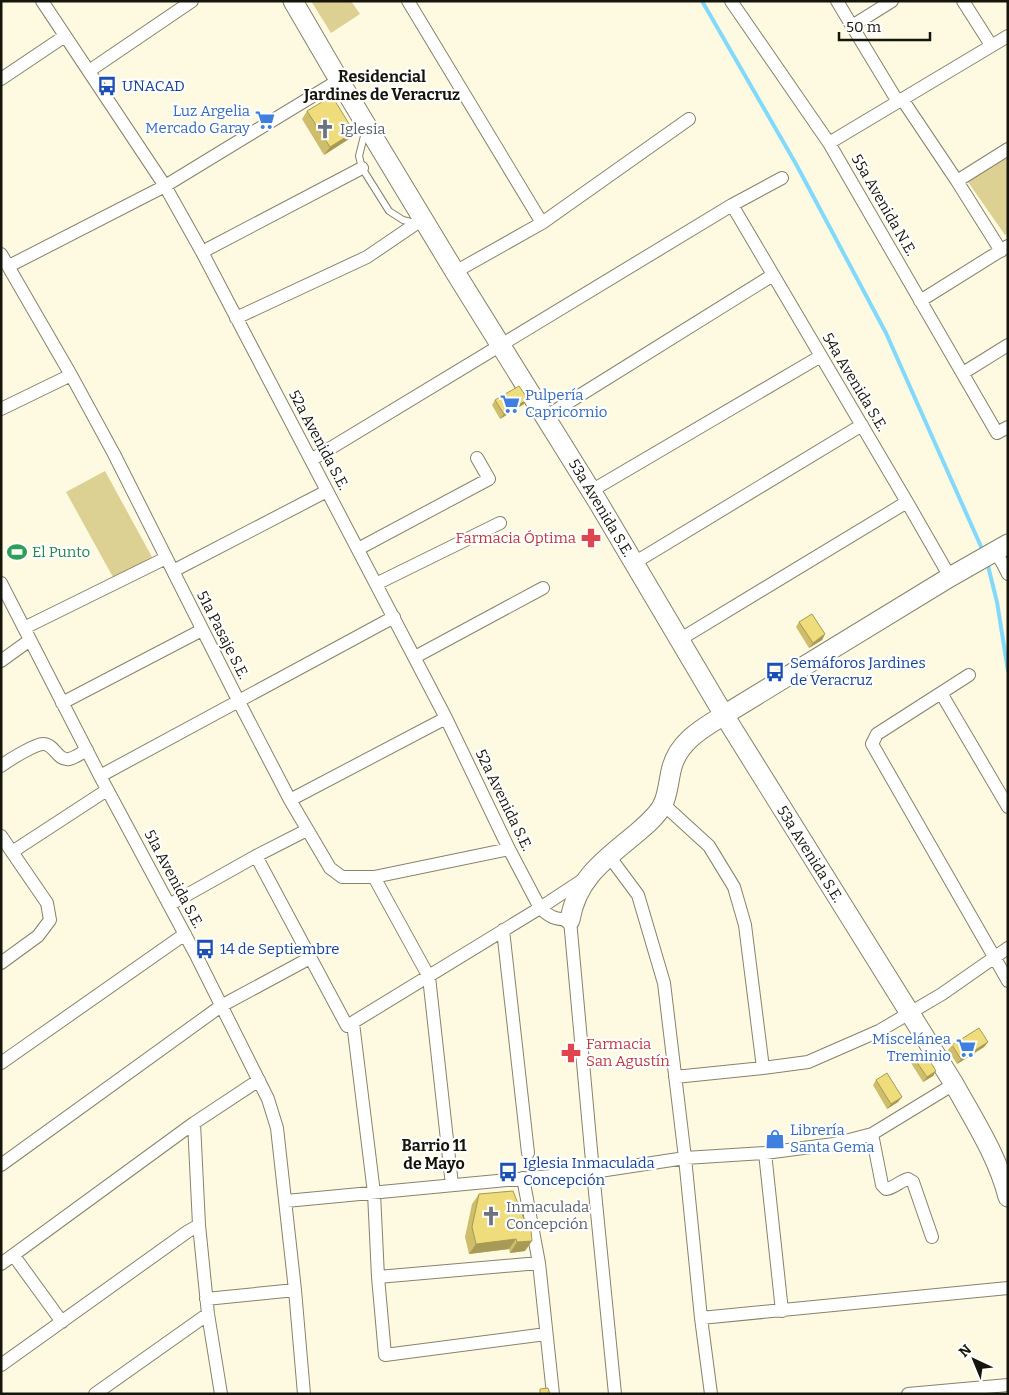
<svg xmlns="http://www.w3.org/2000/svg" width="1009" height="1395" font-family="Bitter,serif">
  <rect width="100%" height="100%" fill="#fefae1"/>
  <path fill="#ddd093" d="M311,1h40l9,13 -29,19z
    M1008,156v77l-3,2 -37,-53z
    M105,471l47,86 -38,22 -48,-87z"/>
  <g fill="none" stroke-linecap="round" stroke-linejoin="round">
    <path stroke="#83d9fb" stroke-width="4" d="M702,1l94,163 90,169 97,218
      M987,562l10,40 11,69"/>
    <defs>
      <path id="lane" d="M365,132l-6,24 3,12 27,43 14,9 12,3"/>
      <path id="street" d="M42,1l123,185 37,66 244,466 63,131 31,59c11,10 15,11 30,12l23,252 22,222
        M408,1l134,222
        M731,1l98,142 168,290 11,-6
        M837,1l15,25
        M892,1l-40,25 46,76
        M963,1l28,44
        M89,71l103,-70
        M1,79l64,-43
        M902,99l55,82 44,70
        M829,143l179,-107
        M957,181l51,-32
        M732,205l175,297 43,75
        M202,252l160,-84
        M1,254l70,121 43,79 125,248 51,98 40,68 12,9h32l135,-28
        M9,266l156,-80 174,-106
        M455,272l87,-49 147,-104
        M920,301l88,-55
        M236,318l131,-61 50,-34
        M963,373l45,-28
        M1,409l70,-34
        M545,417l228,-142
        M311,460l421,-255 50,-27
        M591,491l230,-135
        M358,549l131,-70 -12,-21
        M995,551l8,13 5,10
        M634,563l228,-138
        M173,571l154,-80
        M1,583l99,193 97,181 71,142 9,29 18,162 9,104
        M376,584l124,-61
        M24,628l142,-70
        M679,640l228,-138
        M415,657l128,-69
        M1,661l29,-21
        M969,675l-92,59 -5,10 136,237
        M941,693l67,114
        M62,703l140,-73
        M1,766c8,-6 34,-22 42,-22 12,0 14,17 26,15 6,-1 12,-6 18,-9
        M100,776l294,-159
        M290,800l156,-82
        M663,804l46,42 25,41 11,38 18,143
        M1,836l46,67 3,17 -12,16 -37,27
        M12,852l95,-62
        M256,856l91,170 193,-118 44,-29
        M609,856l29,39 26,88 21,175 16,160 10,76
        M374,877l55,100 23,208
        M169,905l87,-49 51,-26
        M503,930l25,223
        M353,1023l21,170 4,84 7,78 161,-21
        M1,1063l184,-129
        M675,1077l88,-9 45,-6 71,-31 63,-37 66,-46
        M194,1123l5,102 9,89 13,80
        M872,1134l10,51 4,4c8,-1 14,-8 22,-10l5,3 19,55
        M765,1153l17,158
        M1,1165l220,-159 89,-48
        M523,1178l16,85 14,131
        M286,1201l307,-29 92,-14 80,-5 69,-9 38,-10 82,-50
        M14,1256l48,66
        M1,1264l193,-141 65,-43
        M378,1277l161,-14
        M206,1299l89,-9
        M701,1318l307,-30
        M1,1365l186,-133 12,-7
        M95,1394l113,-80
        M908,1394l100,-9"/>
      <path id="secondary" d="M293,1l46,79 116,192 143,230 126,213 230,369c20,36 44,73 54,113
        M570,920c7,-43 37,-62 68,-88 8,-7 21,-18 25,-28 5,-9 6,-27 9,-37 7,-26 31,-39 52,-52l226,-138 58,-33"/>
    </defs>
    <use href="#lane" stroke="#87826c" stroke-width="8"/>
    <use href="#street" stroke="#87826c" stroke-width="14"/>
    <use href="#secondary" stroke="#87826c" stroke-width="21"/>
    <use href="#lane" stroke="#fff" stroke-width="6"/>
    <use href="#street" stroke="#fff" stroke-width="12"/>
    <use href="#secondary" stroke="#fff" stroke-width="19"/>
  </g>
  <path fill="#cebd6a" d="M307,111l47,21 -5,7 -25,16 -22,-36z
    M528,399l-4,5 -24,15 -8,-14 3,-5z
    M799,622l26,12 -3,6 -13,8 -13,-21z
    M988,1042l-4,5 -27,17 -9,-14 4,-5z
    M914,1058l22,13 -3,5 -10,6 -12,-19z
    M876,1080l22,22 -11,7 -14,-24z
    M513,1191l12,60 -15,2 -1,-4 -40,5 -4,-17 7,-33 7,-10z"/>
  <path fill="#a79a56" d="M354,132l-5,7 -25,16 6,-8z
    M528,399l-4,5 -24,15 4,-5z
    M825,634l-3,6 -13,8 4,-5z
    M988,1042l-4,5 -27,17 4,-5z
    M936,1071l-3,5 -10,6 4,-5z
    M902,1097l-4,5 -11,7 4,-5z
    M516,1239l-7,10 -40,5 7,-10z
    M532,1241l-7,10 -15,2 7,-11z"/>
  <path fill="#efdc7b" stroke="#a79a56" d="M332,96l22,36 -24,15 -23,-36z
    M519,386l9,13 -24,15 -9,-14z
    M812,614l13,20 -12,9 -14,-21z
    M979,1028l9,14 -27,17 -9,-14z
    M924,1051l12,20 -9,6 -13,-19z
    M887,1073l15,24 -11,7 -15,-24z
    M513,1191l11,28 6,1 2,21 -15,1 -1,-3 -40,5 -4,-17 7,-33z
    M548,1388l2,6h-10v-5z"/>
  <defs>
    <symbol id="bus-bare" viewBox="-9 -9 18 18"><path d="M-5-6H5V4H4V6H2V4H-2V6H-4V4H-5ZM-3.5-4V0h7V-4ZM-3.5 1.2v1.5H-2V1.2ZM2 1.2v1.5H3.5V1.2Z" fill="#1a4fb4" stroke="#fff" stroke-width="2.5" paint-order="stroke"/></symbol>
    <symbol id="supermarket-bare" viewBox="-9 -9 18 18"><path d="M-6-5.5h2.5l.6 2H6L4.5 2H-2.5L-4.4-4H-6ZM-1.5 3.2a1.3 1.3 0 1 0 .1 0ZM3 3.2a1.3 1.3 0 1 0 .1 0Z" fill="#3f7fe0" stroke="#fff" stroke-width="2.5" paint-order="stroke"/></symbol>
    <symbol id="church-bare" viewBox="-9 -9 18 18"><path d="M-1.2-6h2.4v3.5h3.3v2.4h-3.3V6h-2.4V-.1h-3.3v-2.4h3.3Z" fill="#6b7280" stroke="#fff" stroke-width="2.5" paint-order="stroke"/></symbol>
    <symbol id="pharmacy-bare" viewBox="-9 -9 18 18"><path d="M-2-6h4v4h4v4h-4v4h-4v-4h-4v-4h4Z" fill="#e0444e" stroke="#fff" stroke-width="2.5" paint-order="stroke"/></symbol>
    <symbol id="stadium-bare" viewBox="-9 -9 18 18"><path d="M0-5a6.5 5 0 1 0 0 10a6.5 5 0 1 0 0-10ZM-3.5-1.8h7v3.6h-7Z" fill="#2e9e5b" stroke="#fff" stroke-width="2.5" paint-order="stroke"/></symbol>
    <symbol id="shop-bare" viewBox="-9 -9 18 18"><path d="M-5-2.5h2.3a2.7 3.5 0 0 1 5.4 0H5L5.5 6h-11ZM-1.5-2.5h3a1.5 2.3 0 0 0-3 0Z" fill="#3f7fe0" stroke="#fff" stroke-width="2.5" paint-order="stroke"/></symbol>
  </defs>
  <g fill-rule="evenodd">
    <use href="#bus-bare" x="93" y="72" width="28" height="28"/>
    <use href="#supermarket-bare" x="251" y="106" width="28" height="28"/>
    <use href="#church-bare" x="311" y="115" width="28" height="28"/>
    <use href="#supermarket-bare" x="496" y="390" width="28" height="28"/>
    <use href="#pharmacy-bare" x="577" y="524" width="28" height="28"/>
    <use href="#stadium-bare" x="3" y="538" width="28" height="28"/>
    <use href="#bus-bare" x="761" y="658" width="28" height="28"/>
    <use href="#bus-bare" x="191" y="935" width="28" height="28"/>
    <use href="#supermarket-bare" x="952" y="1034" width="28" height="28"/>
    <use href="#pharmacy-bare" x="557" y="1039" width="28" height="28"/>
    <use href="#shop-bare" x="761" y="1125" width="28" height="28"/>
    <use href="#bus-bare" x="494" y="1158" width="28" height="28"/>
    <use href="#church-bare" x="477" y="1202" width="28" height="28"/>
  </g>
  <g text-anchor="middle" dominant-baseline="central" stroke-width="4.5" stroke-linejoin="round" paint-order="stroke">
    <g font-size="15" fill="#164399" stroke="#fff" text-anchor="start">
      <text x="122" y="86">UNACAD</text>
      <text x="790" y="663">Semáforos Jardines<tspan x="790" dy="17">de Veracruz</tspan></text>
      <text x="220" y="949">14 de Septiembre</text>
      <text x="523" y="1163">Iglesia Inmaculada<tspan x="523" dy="17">Concepción</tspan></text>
    </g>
    <g font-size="15" fill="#366cbe" stroke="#fff" text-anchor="end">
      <text x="250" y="111">Luz Argelia<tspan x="250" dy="17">Mercado Garay</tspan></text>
      <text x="525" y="395" text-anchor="start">Pulpería<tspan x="525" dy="17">Capricornio</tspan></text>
      <text x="951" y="1039">Miscelánea<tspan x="951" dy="17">Treminio</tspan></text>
      <text x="790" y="1130" text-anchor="start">Librería<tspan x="790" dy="17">Santa Gema</tspan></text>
    </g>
    <g font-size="15" fill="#5b616d" stroke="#fff" text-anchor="start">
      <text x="340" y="129">Iglesia</text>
      <text x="506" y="1207">Inmaculada<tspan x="506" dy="17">Concepción</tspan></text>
    </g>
    <g font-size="15" fill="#16150c" stroke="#fff">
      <text transform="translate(884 205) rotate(60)">55a Avenida N.E.</text>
      <text transform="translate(855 382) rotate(59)">54a Avenida S.E.</text>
      <text transform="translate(319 440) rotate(62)">52a Avenida S.E.</text>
      <text transform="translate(601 508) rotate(59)">53a Avenida S.E.</text>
      <text transform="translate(223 635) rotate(63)">51a Pasaje S.E.</text>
      <text transform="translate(504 800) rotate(64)">52a Avenida S.E.</text>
      <text transform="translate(810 854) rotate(58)">53a Avenida S.E.</text>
      <text transform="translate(174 879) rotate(62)">51a Avenida S.E.</text>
    </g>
    <g font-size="15" fill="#be3a42" stroke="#fff" text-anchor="end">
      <text x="576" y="538">Farmacia Óptima</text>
      <text x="586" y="1044" text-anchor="start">Farmacia<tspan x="586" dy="17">San Agustín</tspan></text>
    </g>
    <g font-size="15" fill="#27864d" stroke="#fff" text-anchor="start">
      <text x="32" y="552">El Punto</text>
    </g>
    <g font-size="16" font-weight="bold" fill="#16150c" stroke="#fff">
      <text x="382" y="76">Residencial<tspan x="382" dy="18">Jardines de Veracruz</tspan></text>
      <text x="434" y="1145">Barrio 11<tspan x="434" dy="18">de Mayo</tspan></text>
    </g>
  </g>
  <rect width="1009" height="1395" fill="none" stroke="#16150c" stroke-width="5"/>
  <g transform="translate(974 1360) rotate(316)" stroke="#ffffff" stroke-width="4" paint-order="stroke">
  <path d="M0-4L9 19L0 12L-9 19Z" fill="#16150c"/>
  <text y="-8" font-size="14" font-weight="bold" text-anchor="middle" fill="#16150c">N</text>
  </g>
  <path d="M839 32v8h91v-8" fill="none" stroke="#16150c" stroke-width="2.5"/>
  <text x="846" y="32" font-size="15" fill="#16150c" stroke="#ffffff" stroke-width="4" paint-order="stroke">50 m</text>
</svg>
